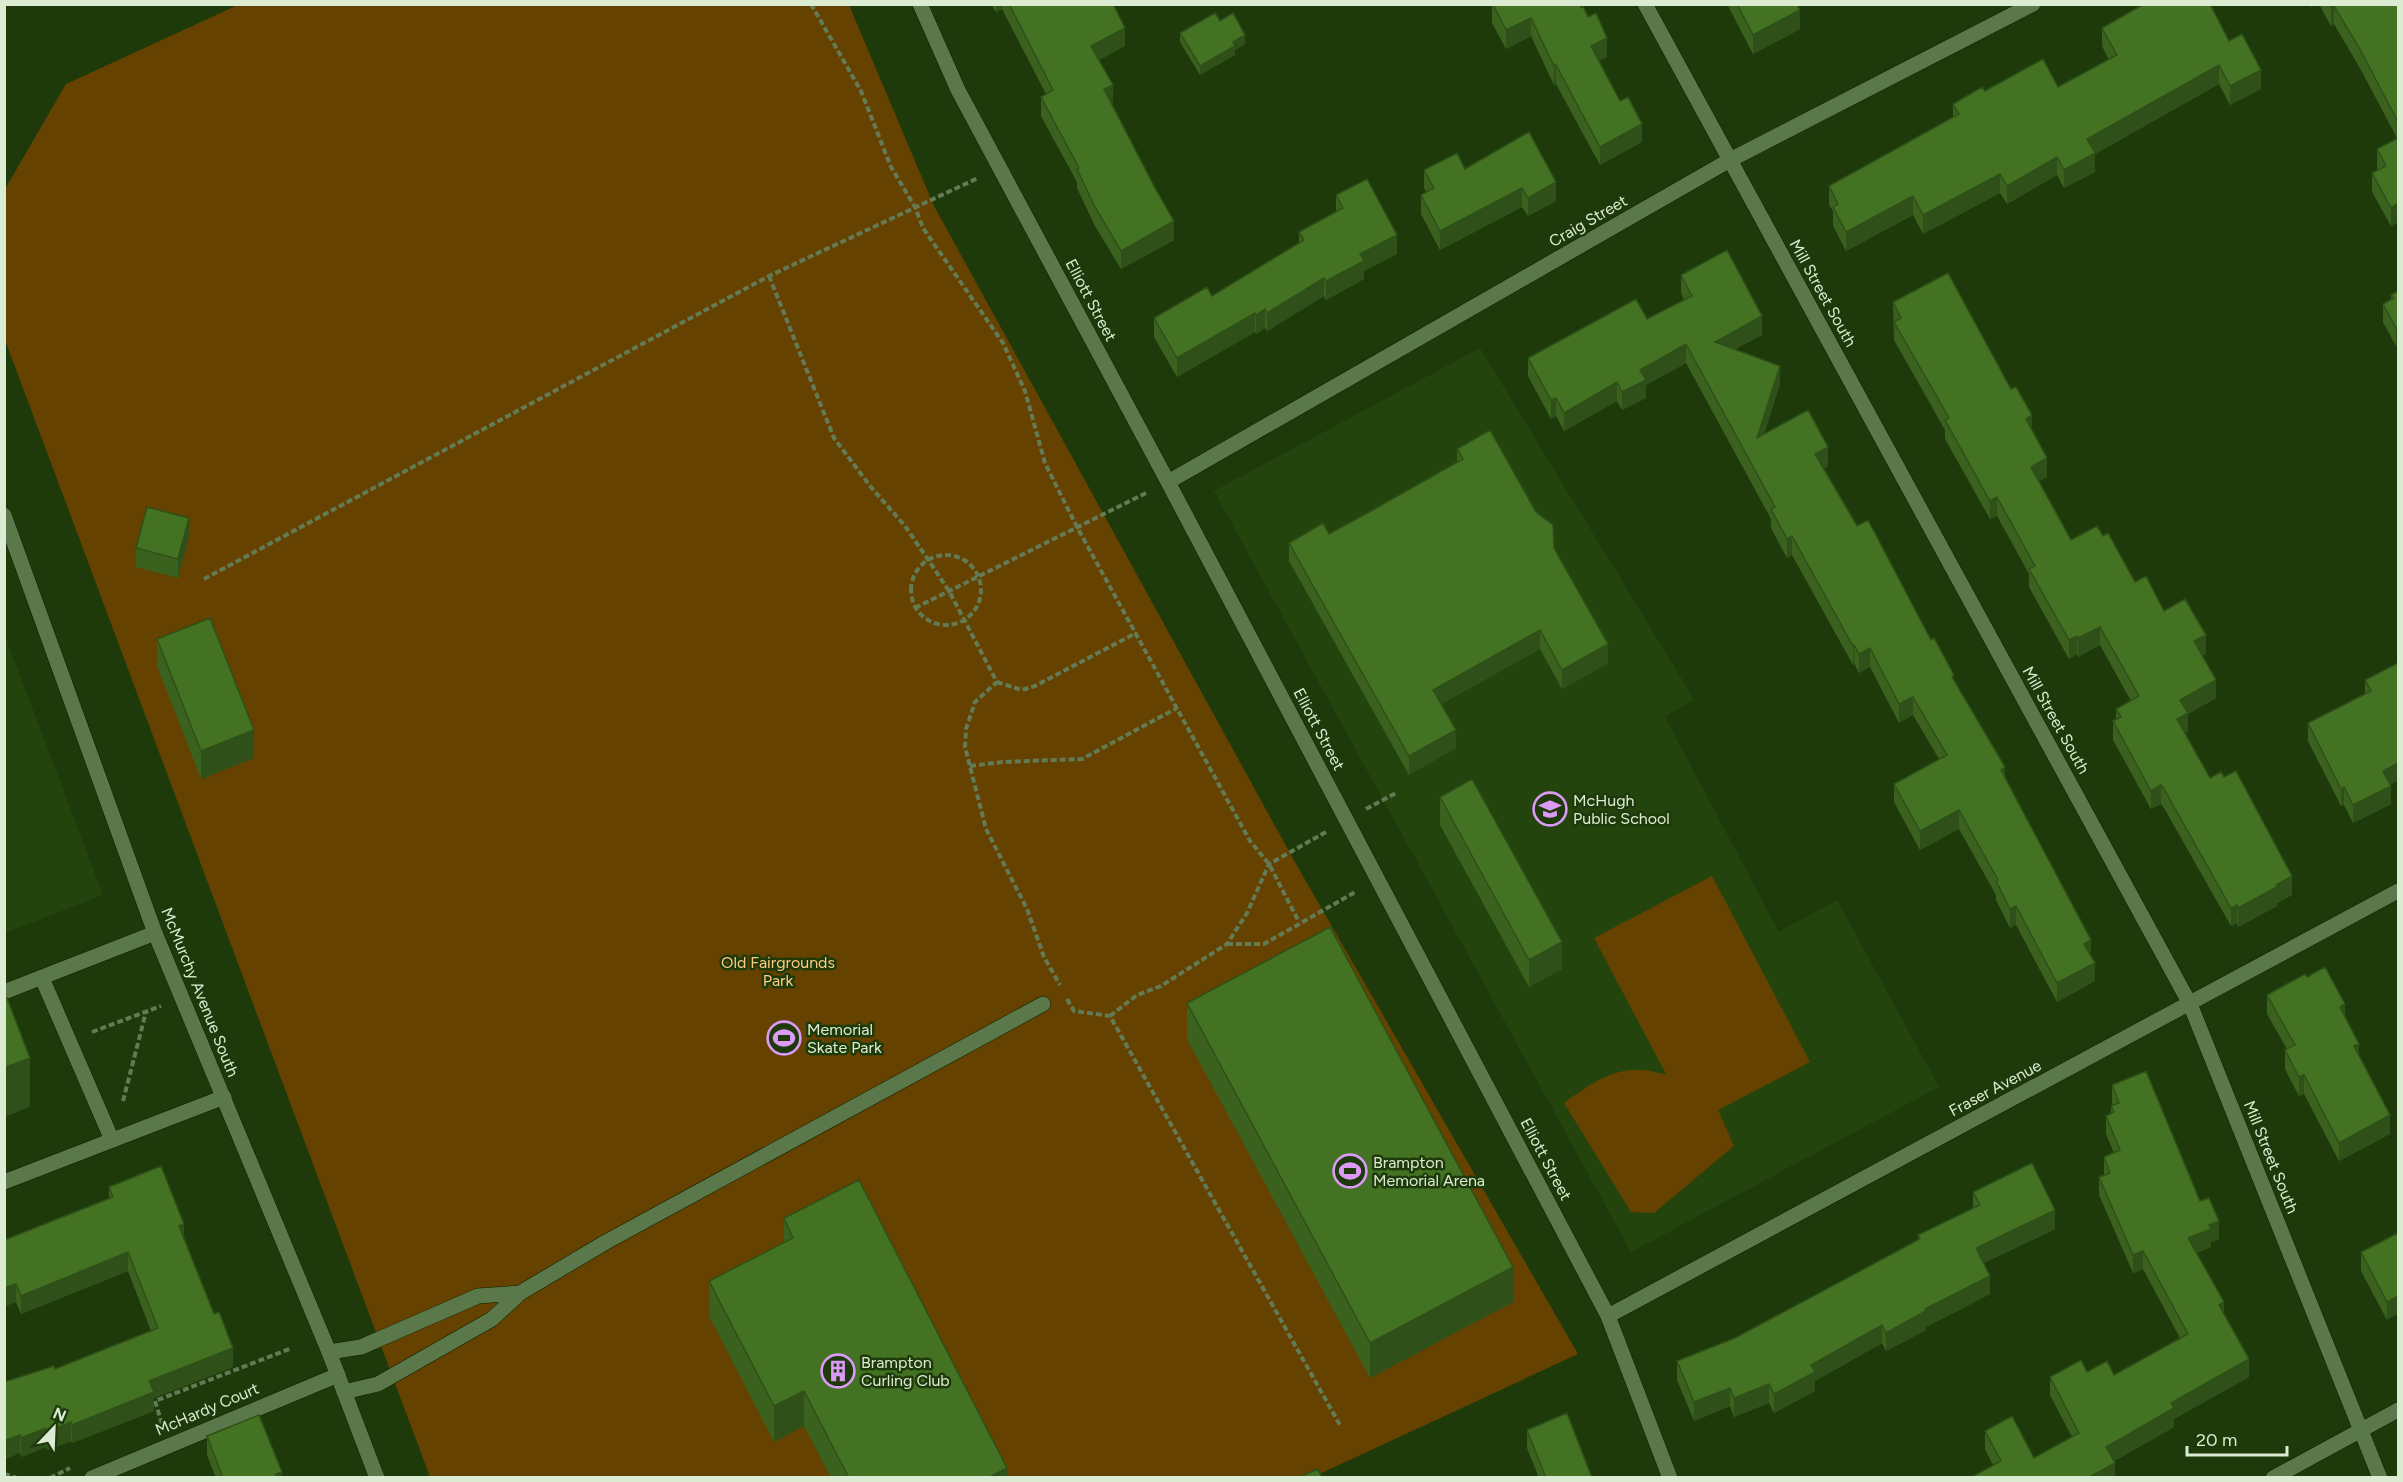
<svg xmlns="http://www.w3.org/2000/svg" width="2403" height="1482" font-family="Figtree,sans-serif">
  <rect width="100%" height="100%" fill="#1e3a0b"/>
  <path fill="#24440e" d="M1480,348l214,351 -29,18 114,215 58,-32 102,187 -308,165 -417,-761z
    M4,633l99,262 -98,38h-1z"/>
  <path fill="#654200" d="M238,5h611l85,201 362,658 282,490 -265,123h-883l-425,-1137v-151l61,-105z
    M1712,876l98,186 -92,48 16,36 -80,67 -23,-1 -67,-109c23,-17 49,-36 79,-33 8,0 16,4 23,4l-72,-136z"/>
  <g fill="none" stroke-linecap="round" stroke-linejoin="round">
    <defs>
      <path id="service" d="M42,978l70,162
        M4,992l151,-59
        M4,1182l220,-85
        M329,1352l32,-5 117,-51 42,-3
        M344,1392l34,-8 114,-65 28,-26 86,-51 437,-238
        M92,1478l246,-103"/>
      <path id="minor" d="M920,4l38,86 210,392 440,834 62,162
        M1645,4l545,1000 190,474
        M1168,482l562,-322 303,-156
        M1608,1316l790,-425
        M2273,1478l125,-68"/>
      <path id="tertiary" d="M4,515l151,418 174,419 48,126"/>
    </defs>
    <use href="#service" stroke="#0b1f00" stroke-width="16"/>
    <use href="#minor" stroke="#0b1f00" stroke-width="16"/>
    <use href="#tertiary" stroke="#0b1f00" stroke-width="16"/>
    <path stroke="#637b54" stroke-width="4" stroke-dasharray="6 3" stroke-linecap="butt" d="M811,4l50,87 30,76 24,40 8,21 80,115 22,48 20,72 32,64 173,314 19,23 30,58
      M769,276l65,162 36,48 35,40 22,32 22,33 48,91 -22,20 -9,27 -1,18 21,82 41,80 17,48 16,28
      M911 590a35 35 0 1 1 70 0a35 35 0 1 1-70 0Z
      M204,579l565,-303 209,-98
      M915,608l231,-115
      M997,682l25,8 13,-4 101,-53
      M970,766l32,-4 80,-3 95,-51
      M1366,809l30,-16
      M1227,944h37l93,-53
      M1067,999l7,12 36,5 231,411
      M1110,1016l27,-21 24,-9 66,-42 20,-31 22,-49 57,-32
      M92,1032l69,-26
      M123,1101l23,-89
      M162,1424l-7,-23 137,-53
      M4,1474l13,4
      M50,1478l20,-10"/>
    <use href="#service" stroke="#5a7849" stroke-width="15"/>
    <use href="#minor" stroke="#5a7849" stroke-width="15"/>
    <use href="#tertiary" stroke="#5a7849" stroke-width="15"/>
  </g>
  <path fill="#3a621e" d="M991,4h122l12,42 -26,14 14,43 -2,1 63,136 -53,29 -26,-43 -18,-38v-6l-36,-66v-19l5,-3 -44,-85 -6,3z
    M1492,4h88l27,53 -9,4 44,81 -42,23 -44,-81 -2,1 -23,-49 -25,13 -14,-26z
    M1727,4h70l3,25 -47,25z
    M2319,4h79v218l-7,4 -19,-34v-19l6,-3 -1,-2v-19l20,-11 -36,-68 -27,-46 -3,2z
    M1220,21l25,23 -10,6v5l-35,20 -20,-33v-9z
    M2102,28l127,13 32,48 -31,16 -11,-21 -124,70v18l-31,16 -7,-13 -50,29 -7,-11 -77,41 -10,-19 -67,36 -13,-25v-15l-4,-6v-19l124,-69v-13l32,-13 73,-4 51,-27 -7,-14z
    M1465,169l91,32 -28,15 -6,-9 -82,43 -19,-36v-19l5,-3 -2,-4v-18z
    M1336,195l61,59 -33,17v8l-38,21 -2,-4 -57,35 -2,-3 -9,6 -1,-2 -78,45 -23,-40v-19l58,-22 87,-53v-11l37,-20z
    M1681,275l81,60 -27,14 45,35 -16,50 64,32 -4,2 33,58 74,114 23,40 51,97 86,178 4,26 -38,21 -41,-77 -6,3 -14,-28v-5l-37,-66 -39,21 -26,-48v-18l45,-25 -26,-44 -14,8 -29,-56 -11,6 -5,-10 -1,2 -61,-110 -5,3 -16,-30v-9l-85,-156 -40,22v13l-24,12 -5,-9 -53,30 -8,-15 -5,3 -23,-43v-18l119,-39 37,-19 -3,-7z
    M2398,291l-2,55 -13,-24v-18l8,-5v-4z
    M1893,302l139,128 15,47 -8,4 32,59 32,-4 32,46 29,29 42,43 -4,2 14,42 -28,16v18l-3,1 25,45 82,117 -15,8v3l-39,21 -1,-4 -6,3 -67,-118 -3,-4 -10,5 -38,-69v-19l3,-1v-11l15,-8 -31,-56 -22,12 -1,-3 -8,5 -40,-72v-13l-32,-58 -7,3 -45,-80v-9l-51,-90z
    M1457,449l97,99 54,115 -46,26 -22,-40 -99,55 15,44 -47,27 -120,-214v-18l40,-9 128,-72z
    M189,536l-11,42 -42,-11v-19z
    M157,639l97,119 -53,21 -44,-113z
    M2398,663v117l-8,5 1,19 -38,19 -9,-18 -3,1 -33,-65v-18l57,-29v-14z
    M1440,797l122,172 -33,18 -89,-162z
    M2307,977l38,40 14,39 31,78 -51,27 -35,-67 -5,2 -14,-27v-19l2,-1 -20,-35v-19z
    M1187,1003l326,299 -143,76 -183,-339z
    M2112,1085l88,116 19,38 -8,3v5l-14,6 27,61 25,63 -75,42v8l-60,34 1,17 -122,-13 -8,-16v-18l49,27 38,-21 -22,-42v-18l37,-5 27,3 66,-37 -37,-69 -10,4 -34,-78v-18l5,-2v-18l10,-4 -8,-19v-18l5,-2v-8h2l-1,-3z
    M109,1187l75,52 49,128 -79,31v13l-82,32 -1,-2 -24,9 -1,-3 -25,10 -16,-75 50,-13 96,-38 -23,-60 -107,43 -5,-12 -12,-62 105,-42z
    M1973,1192l82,37 -71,34 6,31 -64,33v3l-40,21 -4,-8 -67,38v10l-41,22 -5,-10 -35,14 -4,-11 -36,15 -17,-41v-19l58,-23 183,-98v-5l55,-27z
    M784,1218l223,260h-176l-27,-52 -30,16 -65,-126v-35l75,-39z
    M2398,1233l-11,87 -26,-49v-19z
    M1527,1430l65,48h-53l-12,-30z
    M207,1436l75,42h-66l-9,-23z"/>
  <path fill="#2f5018" d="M996,4h6v5l-6,3z
    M2310,4h6l-6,4z
    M2334,6v18l-3,2v-19z
    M1800,10v19l-47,25v-19z
    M1531,18v18l-25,13v-19z
    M1125,28v18l-34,18v-18z
    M1245,35v9l-10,6v5l-35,20v-9l33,-24z
    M1607,38v19l-16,7v-18z
    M1556,65v19l-2,1v-19z
    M2219,65v19l-124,70v18l-31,16v-18l23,-31z
    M2261,70v19l-31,16v-19z
    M1113,85v18l-9,5v-19z
    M1642,124v18l-42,23v-18z
    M2057,157v18l-50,29v-18z
    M2000,174v19l-77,41v-19z
    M1556,182v19l-28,15v-18z
    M1522,188v19l-82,43v-19z
    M1913,196v19l-67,36v-19z
    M2398,203v19l-7,4v-18z
    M1174,221v19l-53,29v-18z
    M1397,235v19l-33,17v8l-38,21v-19l34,-27z
    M1324,278v18l-57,35v-18z
    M1265,309v19l-9,6v-19z
    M1255,313v19l-78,45v-19z
    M1762,316v19l-47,25v-18z
    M2398,326v19l-2,1v-18z
    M1686,344v19l-40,22v13l-24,12v-18l18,-22z
    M1780,366v18l-23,73v-19z
    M1617,382v19l-53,30v-18z
    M1556,398v18l-5,3v-19z
    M2032,415v19l-6,-15z
    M1828,447v19l-13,6v-18z
    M2047,458v19l-16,8v-18z
    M1997,497v19l-7,3v-18z
    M189,518v18l-11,42v-19z
    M1792,536v19l-5,3v-19z
    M2100,627v18l-22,12v-19z
    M1540,630v19l-107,59v-18z
    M2206,635v19l-12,6v-19z
    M2077,636v18l-8,5v-19z
    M1608,644v19l-46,26v-19z
    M1854,645v18l-1,2v-19z
    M1870,648v19l-11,6v-19z
    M2216,680v18l-28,16v18l-11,6v-19l3,-19z
    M1913,697v18l-14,8v-19z
    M254,730v28l-53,21v-28z
    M1456,730v18l-47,27v-19z
    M2398,763v17l-15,9v-18z
    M2005,767v19l-4,-16z
    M2161,785v19l-10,5v-18z
    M2391,786v18l-38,19v-18z
    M2344,787v18l-3,1v-17z
    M1959,810v19l-39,21v-19z
    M2292,876v19l-15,8v3l-39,21v-19z
    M2237,905v18l-6,3v-18z
    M2016,906v19l-6,3v-19z
    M2091,940v19l-7,-15z
    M1562,942v27l-33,18v-27z
    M2095,963v18l-38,21v-19z
    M2345,1004v19l-5,-16z
    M2359,1044v18l-5,-16z
    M30,1058v49l-26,10v-49z
    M2304,1075v19l-5,2v-19z
    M2390,1115v19l-51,27v-18z
    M2055,1210v19l-79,38v-19z
    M2219,1221v18l-8,3v5l-23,9v-18l21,-13z
    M184,1224v18l-5,-16z
    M2143,1251v18l-10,4v-18z
    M128,1252v19l-107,43v-18z
    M1513,1267v35l-143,76v-35z
    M1990,1276v18l-64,33v3l-40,21v-18l39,-24z
    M16,1284v18l-12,5v-19z
    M2398,1296v18l-11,6v-18z
    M2224,1302v18l-5,-15z
    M1882,1325v18l-67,38v10l-41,22v-19l37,-29z
    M233,1348v19l-79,31v13l-82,32v-18l77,-44z
    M2249,1359v18l-75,42v8l-68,39v-19l65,-44z
    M1769,1384v19l-35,14v-19z
    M1730,1388v18l-36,15v-19z
    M804,1391v35l-30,16v-36z
    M71,1422v19l-24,9v-18z
    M46,1428v19l-25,10v-19z
    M20,1435v18l-16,7v-19z
    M2115,1463v15h-27z
    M1007,1468v10h-19z
    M282,1472v6h-6v-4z"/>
  <path fill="#437223" stroke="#2f5018" stroke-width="1.5" d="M1009,4h104l12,24 -34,18 22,39 -9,4 51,99 19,33 -53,30 -26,-44 -18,-38 2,-1 -38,-71 12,-7z
    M1493,4h87l1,3 2,-1 5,11 8,-4 11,25 -16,8 29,55 8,-4 14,27 -42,23 -44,-82 -2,1 -23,-48 -25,12z
    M1737,4h60l3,6 -47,25z
    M2144,4h66l19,37 13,-7 19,36 -31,16 -11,-21 -132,74 8,14 -31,17 -7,-13 -50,29 -7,-12 -77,41 -10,-19 -67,36 -13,-25 5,-3 -9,-18 130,-72 -6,-10 29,-17 3,4 58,-32 15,28 59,-32 -15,-27z
    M2329,4h69v118l-37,-71 -27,-45 -3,1z
    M1215,13l5,8 13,-8 12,22 -12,7 2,4 -35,20 -20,-33z
    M1529,132l27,50 -28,16 -6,-10 -82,43 -19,-36 13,-7 -10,-18 33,-17 8,16z
    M2398,138v65l-7,5 -19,-35 14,-7 -9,-17z
    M1367,179l30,56 -37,19 4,7 -38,20 -2,-3 -57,35 -2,-4 -9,6 -1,-2 -78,45 -23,-40 53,-31 5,9 92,-56 -5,-8 44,-24 -7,-13z
    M1727,250l35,66 -47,26 65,24 -23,72 51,-28 20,37 -13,7 42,72 11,-6 63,120 3,-2 20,37 -2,2 53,90 -4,3 90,170 -7,4 11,19 -38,20 -41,-77 -6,3 -14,-28 2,-1 -39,-70 -39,21 -26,-47 53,-29 -34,-58 -14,7 -29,-56 -11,6 -5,-9 -1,1 -61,-110 -5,3 -16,-30 4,-2 -89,-163 -46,26 6,10 -24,12 -5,-10 -53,31 -8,-15 -5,2 -23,-42 108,-59 11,20 45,-23 -11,-21z
    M1948,273l63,116 5,-2 16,28 -6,4 21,39 -16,9 40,73 26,-14 6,10 5,-3 27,49 11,-6 18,35 21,-12 21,36 -12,6 22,39 -36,20 8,13 -11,6 33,59 11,-6 3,5 12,-6 56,105 -16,9 1,2 -39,21 -1,-3 -6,3 -67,-119 -3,-4 -10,6 -38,-70 8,-4 -5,-8 23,-13 -39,-69 -22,11 -1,-2 -8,4 -40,-71 6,-3 -38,-69 -7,4 -45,-81 4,-2 -55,-96 7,-4 -8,-16z
    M2398,291v35l-2,2 -13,-24 11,-6 -3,-3z
    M1490,430l46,82 17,13 1,23 54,96 -46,26 -22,-40 -107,60 23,40 -47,26 -120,-213 34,-20 6,11 42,-23 92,-52 -6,-10z
    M147,507l42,11 -11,41 -42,-11z
    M210,618l44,112 -53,21 -44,-112z
    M2398,663v100l-15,8 8,15 -38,19 -9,-18 -3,2 -33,-66 63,-32 -6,-11z
    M1472,779l90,163 -33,18 -89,-163z
    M1330,927l183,340 -143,76 -183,-340z
    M2325,967l20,37 -5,3 19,37 -5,2 36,69 -51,28 -35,-68 -5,2 -14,-27 10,-5 -28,-50 38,-21 2,3z
    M7,998l23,60 -26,10v-69z
    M2146,1071l54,130 9,-3 10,23 -10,4 2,4 -23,9 36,64 -5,3 30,54 -78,44 3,5 -68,39 9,16 -27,15h-118l31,-17 -16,-30 27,-15 22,42 45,-25 -29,-56 31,-17 6,12 20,-11 7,14 74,-41 -45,-83 -10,4 -34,-78 11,-4 -6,-16 16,-7 -14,-34 8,-4 -3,-6 8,-3 -7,-18z
    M2032,1163l23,47 -79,38 14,28 -65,33 1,2 -40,22 -4,-8 -71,40 4,7 -41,22 -5,-10 -35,14 -4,-10 -36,14 -17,-41 58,-23 185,-99 -2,-4 62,-30 -7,-13z
    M161,1166l23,58 -5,2 35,88 5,-2 14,36 -84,33 5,11 -82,33 -1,-3 -24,10 -1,-4 -25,10 -1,-3 -16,6v-59l50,-16 1,3 103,-41 -30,-76 -107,44 -5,-12 -12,4v-48l109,-43 -4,-10z
    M859,1180l148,288 -19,10h-139l-45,-87 -30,15 -65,-125 84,-43 -9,-20z
    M2398,1233v63l-11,6 -26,-50z
    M1567,1413l25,65h-46l-19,-48z
    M259,1415l23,57 -6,2 1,4h-54l-16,-42z
    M1318,1469l4,9h-25z"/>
  <defs>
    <symbol id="school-ring" viewBox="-11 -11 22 22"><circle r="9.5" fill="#1e3a0b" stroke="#da9af6" stroke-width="1.5"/><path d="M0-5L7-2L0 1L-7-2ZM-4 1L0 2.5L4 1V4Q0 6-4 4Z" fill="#da9af6"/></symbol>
    <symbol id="stadium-ring" viewBox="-11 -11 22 22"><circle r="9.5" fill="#1e3a0b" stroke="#da9af6" stroke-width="1.5"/><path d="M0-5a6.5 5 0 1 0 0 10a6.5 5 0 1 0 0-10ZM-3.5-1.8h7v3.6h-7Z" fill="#da9af6"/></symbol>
    <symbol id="building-ring" viewBox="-11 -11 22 22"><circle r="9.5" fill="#1e3a0b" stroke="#da9af6" stroke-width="1.5"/><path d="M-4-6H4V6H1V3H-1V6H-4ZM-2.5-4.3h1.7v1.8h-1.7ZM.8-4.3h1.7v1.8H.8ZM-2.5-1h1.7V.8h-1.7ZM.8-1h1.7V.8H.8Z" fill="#da9af6"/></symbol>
  </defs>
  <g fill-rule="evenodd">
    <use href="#school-ring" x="1531" y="790" width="38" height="38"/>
    <use href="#stadium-ring" x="765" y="1019" width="38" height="38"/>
    <use href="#stadium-ring" x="1331" y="1152" width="38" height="38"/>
    <use href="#building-ring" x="819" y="1352" width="38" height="38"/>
  </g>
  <g text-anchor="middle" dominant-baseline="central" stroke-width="5" stroke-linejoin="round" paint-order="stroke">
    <g font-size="16" fill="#dbecd2" stroke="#1e3a0b">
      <text transform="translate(1588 221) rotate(-30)">Craig Street</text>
      <text transform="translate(1823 293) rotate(61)">Mill Street South</text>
      <text transform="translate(1091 300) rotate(62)">Elliott Street</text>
      <text transform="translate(2056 720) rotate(61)">Mill Street South</text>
      <text transform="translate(1319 729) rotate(62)">Elliott Street</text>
      <text transform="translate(200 992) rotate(68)">McMurchy Avenue South</text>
      <text transform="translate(1995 1088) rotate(-28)">Fraser Avenue</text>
      <text transform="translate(2271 1157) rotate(68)">Mill Street South</text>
      <text transform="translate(1546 1159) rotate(62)">Elliott Street</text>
      <text transform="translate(207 1409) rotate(-23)">McHardy Court</text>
    </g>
    <g font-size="16" fill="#dbecd2" stroke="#1e3a0b" text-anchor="start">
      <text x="1573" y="800">McHugh<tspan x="1573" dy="18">Public School</tspan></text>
      <text x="807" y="1029">Memorial<tspan x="807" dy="18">Skate Park</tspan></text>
      <text x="1373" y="1162">Brampton<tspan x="1373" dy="18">Memorial Arena</tspan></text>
      <text x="861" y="1362">Brampton<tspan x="861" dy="18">Curling Club</tspan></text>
    </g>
    <g font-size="16" fill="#ffca81" stroke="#1e3a0b">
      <text x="778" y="962">Old Fairgrounds<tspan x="778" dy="18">Park</tspan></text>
    </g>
  </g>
  <rect width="2403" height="1482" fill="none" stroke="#dbecd2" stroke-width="12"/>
  <g transform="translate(54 1428) rotate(23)" stroke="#1e3a0b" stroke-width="4.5" paint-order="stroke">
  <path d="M0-4.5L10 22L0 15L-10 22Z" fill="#dbecd2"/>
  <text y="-9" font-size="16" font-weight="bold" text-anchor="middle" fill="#dbecd2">N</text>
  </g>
  <path d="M2187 1446v9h100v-9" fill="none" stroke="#dbecd2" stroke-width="3"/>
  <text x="2196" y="1446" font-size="18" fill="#dbecd2" stroke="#1e3a0b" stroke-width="4.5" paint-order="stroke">20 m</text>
</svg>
